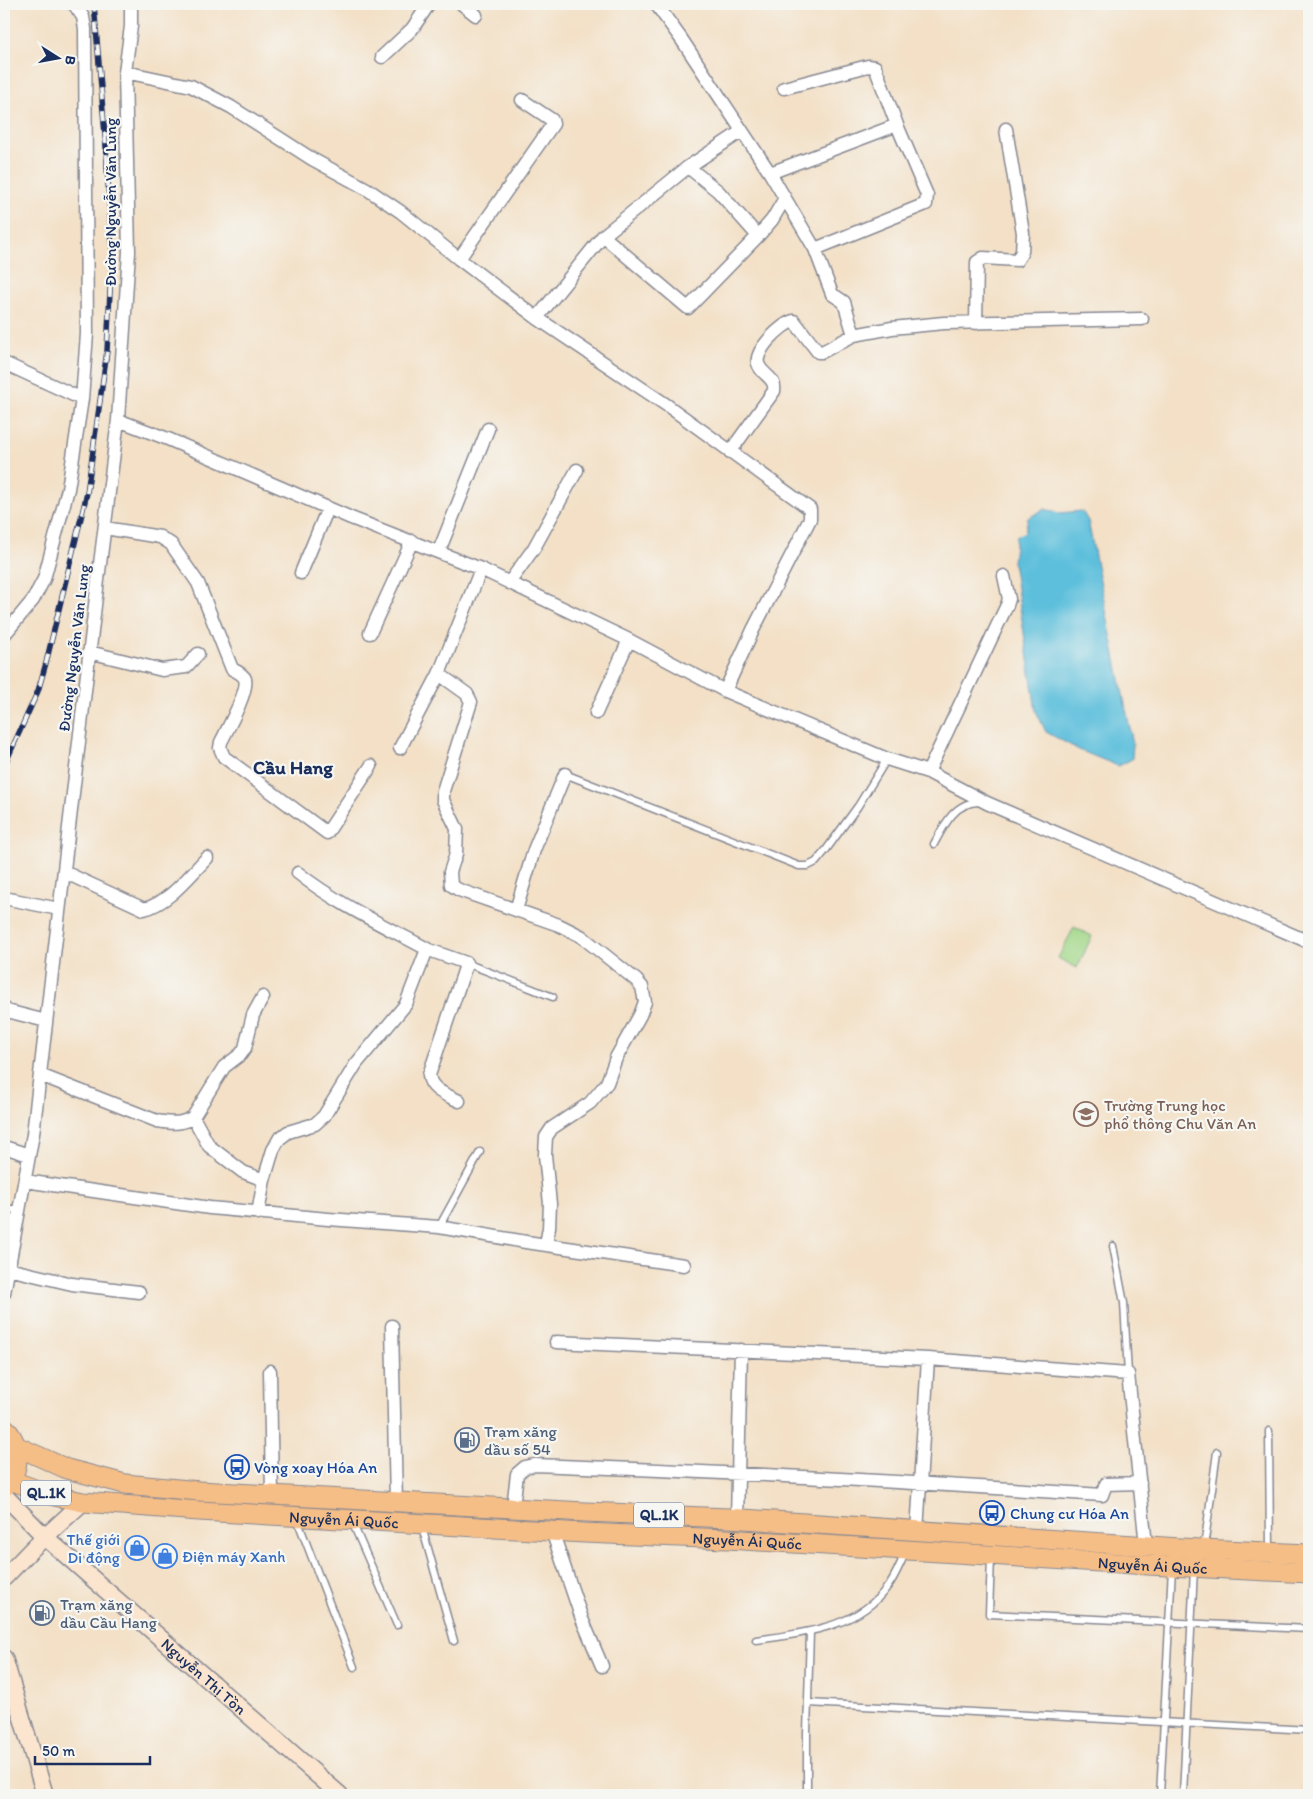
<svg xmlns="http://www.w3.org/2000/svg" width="1313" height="1799" font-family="Itim,sans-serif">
  <rect width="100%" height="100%" fill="#f6f6f2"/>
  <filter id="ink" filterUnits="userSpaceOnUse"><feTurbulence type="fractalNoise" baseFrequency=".02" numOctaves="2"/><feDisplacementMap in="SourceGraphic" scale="10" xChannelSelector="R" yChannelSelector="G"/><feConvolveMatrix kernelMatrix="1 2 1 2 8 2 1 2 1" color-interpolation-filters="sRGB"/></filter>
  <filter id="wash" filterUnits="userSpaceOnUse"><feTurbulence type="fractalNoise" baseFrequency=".0096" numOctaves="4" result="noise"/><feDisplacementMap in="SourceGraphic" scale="20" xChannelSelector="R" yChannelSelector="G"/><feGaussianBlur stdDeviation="1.12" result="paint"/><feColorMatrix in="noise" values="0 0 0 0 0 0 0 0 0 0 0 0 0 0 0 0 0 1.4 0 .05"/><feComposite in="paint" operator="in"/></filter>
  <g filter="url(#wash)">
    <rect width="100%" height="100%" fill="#f3e0c6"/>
    <path fill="#a2d788" stroke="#5e8373" d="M1074,927l18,9 -15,32 -19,-10z"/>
    <path fill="#5dbfdc" stroke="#3c779d" d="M1045,509l14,4 23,-2 6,10 45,223 -1,15 -14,7 -39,-16 -33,-18 -10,-21 -23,-149 3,-26 9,-4 3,-14z"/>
  </g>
  <g filter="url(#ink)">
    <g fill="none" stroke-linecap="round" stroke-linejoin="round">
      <defs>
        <path id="lane" d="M62,4l12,2
          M565,774l234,92h9l8,-4 10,-12 32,-44 29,-47
          M934,844c10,-19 21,-42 45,-42
          M466,963l87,34
          M4,1208l15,2
          M439,1227l41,-75
          M1113,1246l11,57 4,71
          M1269,1431l1,119
          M297,1519l57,148
          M353,1524l44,101
          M422,1527l32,114
          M1204,1548l13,-96
          M991,1557l-2,57 320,15
          M756,1640c47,-7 103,-12 132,-54 8,-10 12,-23 18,-34
          M808,1703l501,27
          M807,1795v-62l3,-101
          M1160,1795l12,-227
          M1183,1795l11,-226"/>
        <path id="street" d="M74,4l9,13 2,12 2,305 -5,65
          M462,4l14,11
          M656,4l26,36 88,133 45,76 17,45 12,8 10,33
          M382,57l30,-28 17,-25
          M125,72l66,14 40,21 81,52 55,30 34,23 58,47 78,59 131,88 142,103v10l-57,111 -28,61
          M784,88l84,-22 7,1 22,58 30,70 -1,9 -111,45
          M688,167l54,-36
          M770,173l127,-48
          M603,236l85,72 70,-72 14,-16 13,-22
          M459,259l94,-135 -1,-4 -30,-20
          M537,318l66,-82 85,-69 30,24 40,45
          M976,323l1,-61 6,-4 34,2 5,-8 1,-19 -17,-104
          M4,363l78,36 -14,90 -24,90 -11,21 -29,35
          M118,420l50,19 183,79 130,51 148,71 96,51 162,68 41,13 59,31 322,139
          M730,452l44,-61c2,-13 -10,-15 -15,-25 -8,-13 23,-43 35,-45l24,31h4l32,-17 38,-7 52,-5 198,-4
          M105,528l55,9 11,7 27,39 34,86c4,2 11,5 13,10 4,11 -18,51 -24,63l-1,6 4,9 103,76 44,-67
          M439,551l49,-122
          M481,569l-42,105 28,20 4,8 -28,89v9l14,29 -1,25 -6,18 1,13 8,5 100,35 22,11 55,44 6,7 3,15 -5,13 -24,43 -9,25 -17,20 -38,25 -6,9 -1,18 5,49 -1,24 -3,16
          M301,573l27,-65
          M509,583l25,-35 43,-78
          M370,633l42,-92
          M89,652l73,18 24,-3 12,-13
          M596,713l33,-73
          M400,748l39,-74
          M928,772l79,-167 2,-6 -5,-23
          M64,872l80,37c25,-6 45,-33 63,-51
          M298,873c39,31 87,53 131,77
          M4,898l55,11
          M516,910l18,-60 31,-76
          M4,1008l3,3 39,10
          M40,1075l117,46c14,2 24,4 36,-4l31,-50 17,-13 4,-6 8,-33 10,-18
          M193,1117l16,29 34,26 21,8
          M4,1147l25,8
          M25,1181l185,27 118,11 111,8 87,15 158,23
          M258,1213l6,-33 9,-30 6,-11 9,-7 27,-8 9,-8 32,-52 50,-60 20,-52 3,-2 37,13v2l-37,110c1,15 18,20 30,26
          M8,1269l64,15 67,8
          M4,1293l29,-159 65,-554 20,-160 11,-168 -4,-180 6,-46v-22
          M392,1326l4,176
          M556,1342l372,17 200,15 18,171
          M270,1371l2,124
          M513,1507l4,-33 8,-7 10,-2c189,7 378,17 567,30l4,-11 34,-1
          M737,1519l4,-169
          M552,1531l30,88 20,47
          M917,1531l11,-172"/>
        <g id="secondary">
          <path id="s1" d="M4,1495l41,42 295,258"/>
          <path d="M4,1578l29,-30 50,-46"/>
          <path d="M4,1658l41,137"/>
        </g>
        <g id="primary">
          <path d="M4,1427c17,17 18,43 0,60"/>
          <path d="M16,1446l51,23 58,15 74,7 386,21 143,6 452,30 129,6"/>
          <path id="s2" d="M10,1480l44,16 29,6 116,9 385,22 143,6 421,26 161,8"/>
        </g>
      </defs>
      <use href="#lane" stroke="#878892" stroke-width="9"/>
      <use href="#street" stroke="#878892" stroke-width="15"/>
      <use href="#secondary" stroke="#878892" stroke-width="19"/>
      <use href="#primary" stroke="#878892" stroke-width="21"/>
      <use href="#lane" stroke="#fff" stroke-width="6"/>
      <use href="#street" stroke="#fff" stroke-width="12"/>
      <use href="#secondary" stroke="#fbe5cf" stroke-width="16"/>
      <use href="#primary" stroke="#f6be87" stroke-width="19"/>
      <defs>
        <path id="rail" d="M4,766l34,-75 8,-28 41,-170 20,-142 5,-99 -6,-105 -12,-143"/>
      </defs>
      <use href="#rail" stroke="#1b2f5e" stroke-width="5.5"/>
      <use href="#rail" stroke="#f6f6f2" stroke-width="4" stroke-dasharray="11" stroke-linecap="butt"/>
    </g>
  </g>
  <defs>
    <symbol id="school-ring" viewBox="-11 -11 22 22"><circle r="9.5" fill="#f6f6f2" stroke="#8d6e63" stroke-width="1.5"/><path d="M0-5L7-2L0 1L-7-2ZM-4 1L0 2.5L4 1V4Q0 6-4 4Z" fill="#8d6e63"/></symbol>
    <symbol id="fuel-ring" viewBox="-11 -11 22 22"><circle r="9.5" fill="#f6f6f2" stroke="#5c6f8a" stroke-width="1.5"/><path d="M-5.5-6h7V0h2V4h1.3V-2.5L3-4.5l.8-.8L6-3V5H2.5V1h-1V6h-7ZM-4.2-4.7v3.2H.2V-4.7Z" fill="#5c6f8a"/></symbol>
    <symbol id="bus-ring" viewBox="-11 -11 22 22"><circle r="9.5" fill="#f6f6f2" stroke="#1a4fb4" stroke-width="1.5"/><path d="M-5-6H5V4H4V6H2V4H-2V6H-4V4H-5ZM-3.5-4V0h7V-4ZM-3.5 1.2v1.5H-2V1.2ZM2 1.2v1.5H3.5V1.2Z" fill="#1a4fb4"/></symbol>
    <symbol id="shop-ring" viewBox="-11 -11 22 22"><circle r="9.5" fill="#f6f6f2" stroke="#3f7fe0" stroke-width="1.5"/><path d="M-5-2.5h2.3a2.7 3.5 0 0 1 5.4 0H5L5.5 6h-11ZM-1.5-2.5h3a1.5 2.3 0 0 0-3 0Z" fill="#3f7fe0"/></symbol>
  </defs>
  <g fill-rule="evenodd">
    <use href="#school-ring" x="1072" y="1100" width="28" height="28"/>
    <use href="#fuel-ring" x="453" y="1426" width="28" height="28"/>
    <use href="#bus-ring" x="223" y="1453" width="28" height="28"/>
    <use href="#bus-ring" x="978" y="1499" width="28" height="28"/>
    <use href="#shop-ring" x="123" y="1534" width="28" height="28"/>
    <use href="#shop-ring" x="151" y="1542" width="28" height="28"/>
    <use href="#fuel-ring" x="28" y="1599" width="28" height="28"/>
  </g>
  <g text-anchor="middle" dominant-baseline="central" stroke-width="4.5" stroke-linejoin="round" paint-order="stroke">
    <g fill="#f6f6f2" stroke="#5d6b8a" stroke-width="1">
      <rect x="21" y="1480.5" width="50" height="25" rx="4"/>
      <rect x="634" y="1502.5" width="50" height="25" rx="4"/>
    </g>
    <g font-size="15" font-weight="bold" fill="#1b2f5e">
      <text x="46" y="1493">QL.1K</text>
      <text x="659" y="1515">QL.1K</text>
    </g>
    <g font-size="16" fill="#1b2f5e" stroke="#f6f6f2">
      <text transform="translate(110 202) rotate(-90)">Đường Nguyễn Văn Lung</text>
      <text transform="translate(74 648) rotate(-83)">Đường Nguyễn Văn Lung</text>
      <text stroke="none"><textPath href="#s2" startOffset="338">Nguyễn Ái Quốc</textPath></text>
      <text stroke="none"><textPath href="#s2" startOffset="742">Nguyễn Ái Quốc</textPath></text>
      <text stroke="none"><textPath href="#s2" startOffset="1148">Nguyễn Ái Quốc</textPath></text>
      <text stroke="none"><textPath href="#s1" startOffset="270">Nguyễn Thị Tồn</textPath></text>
    </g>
    <g font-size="16" fill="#785e54" stroke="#f6f6f2" text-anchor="start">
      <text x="1104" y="1105">Trường Trung học<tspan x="1104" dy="18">phổ thông Chu Văn An</tspan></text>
    </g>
    <g font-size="16" fill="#4e5e75" stroke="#f6f6f2" text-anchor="start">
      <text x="484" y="1431">Trạm xăng<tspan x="484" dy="18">dầu số 54</tspan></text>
      <text x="60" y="1604">Trạm xăng<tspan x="60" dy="18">dầu Cầu Hang</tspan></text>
    </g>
    <g font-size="16" fill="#164399" stroke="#f6f6f2" text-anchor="start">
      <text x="254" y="1467">Vòng xoay Hóa An</text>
      <text x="1010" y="1513">Chung cư Hóa An</text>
    </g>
    <g font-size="16" fill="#366cbe" stroke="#f6f6f2" text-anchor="end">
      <text x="120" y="1539">Thế giới<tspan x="120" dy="18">Di động</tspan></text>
      <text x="182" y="1556" text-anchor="start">Điện máy Xanh</text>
    </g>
    <g font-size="19" font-weight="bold" fill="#1b2f5e" stroke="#f6f6f2">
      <text x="293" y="767">Cầu Hang</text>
    </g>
  </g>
  <rect width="1313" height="1799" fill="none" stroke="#f6f6f2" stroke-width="20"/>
  <g transform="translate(58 58) rotate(101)" stroke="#f6f6f2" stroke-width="4" paint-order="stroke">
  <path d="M0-4L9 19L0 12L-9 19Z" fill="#1b2f5e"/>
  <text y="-8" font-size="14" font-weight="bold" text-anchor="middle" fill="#1b2f5e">B</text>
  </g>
  <path d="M35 1756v8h115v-8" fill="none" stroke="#1b2f5e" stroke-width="2.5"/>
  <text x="42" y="1756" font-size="15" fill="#1b2f5e" stroke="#f6f6f2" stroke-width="4" paint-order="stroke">50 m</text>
</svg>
